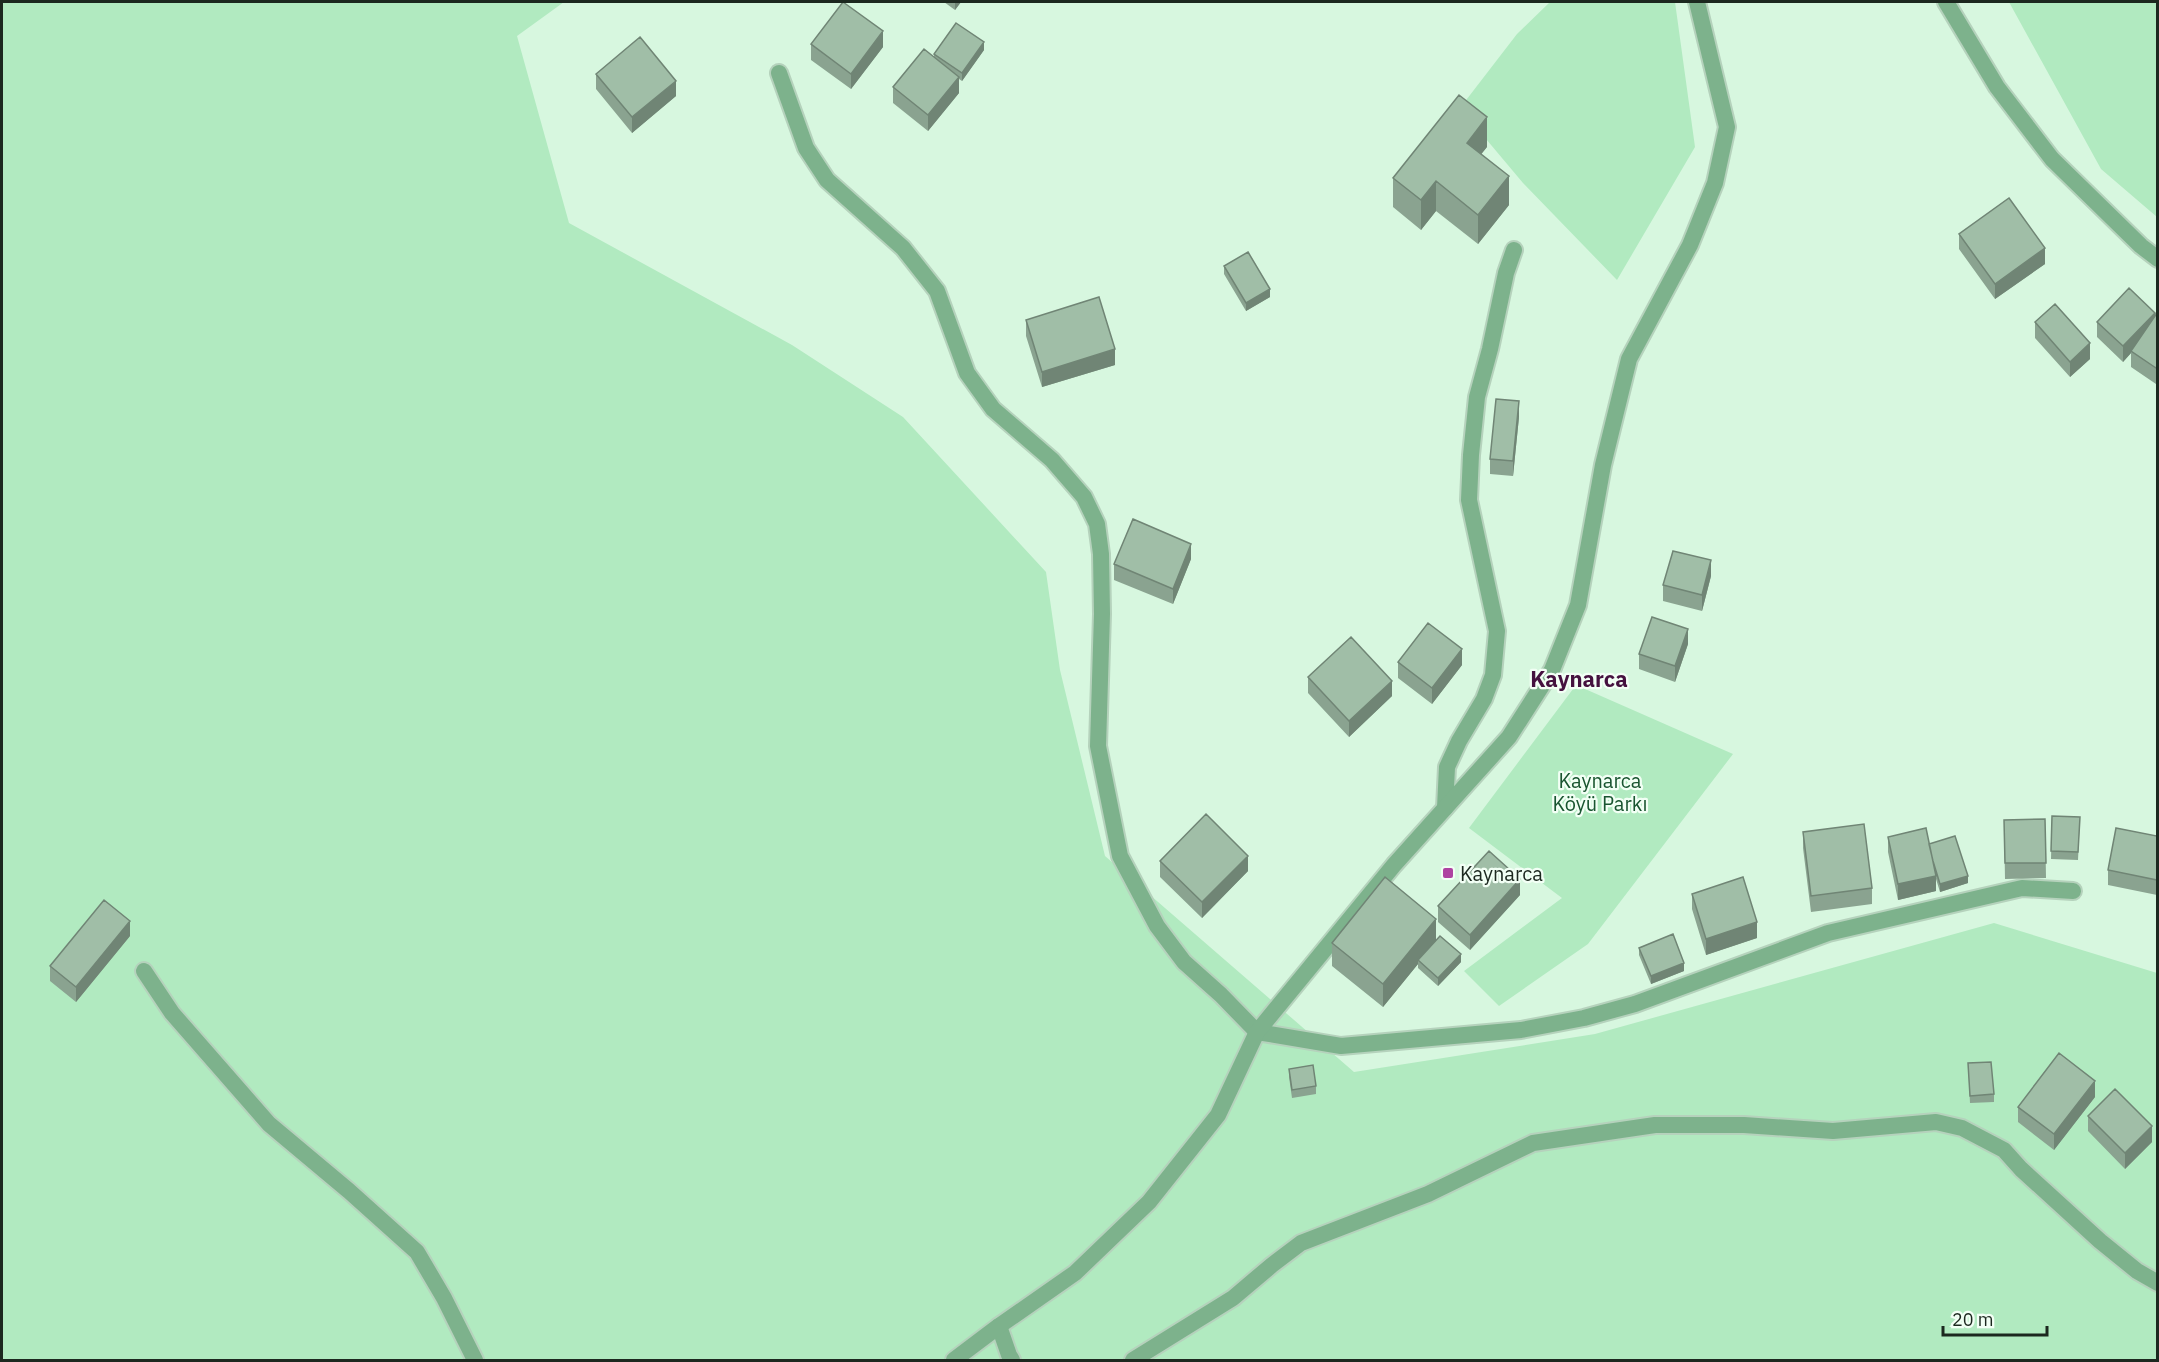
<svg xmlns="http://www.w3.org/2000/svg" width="2159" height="1362" font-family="'IBM Plex Sans',sans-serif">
  <rect width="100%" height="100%" fill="#d7f7df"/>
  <path fill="#b1eac0" d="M2,2h562l-47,34 52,187 223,122 111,72 143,155 14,98 45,186 249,216 241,-38 399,-111 163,50v387h-2155z
    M1550,2h125l20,145 -78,133 -94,-97 -63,-75 57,-74z
    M2009,2h148v215l-56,-48z
    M1576,685l157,69 -145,190 -89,62 -35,-35 98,-73 -93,-70z"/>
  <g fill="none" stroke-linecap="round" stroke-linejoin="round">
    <defs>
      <path id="service" d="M144,971l28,42 97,111 80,67 68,61 27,46 31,62"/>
      <path id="minor" d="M779,73l27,75 21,32 76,68 34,43 30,82 26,36 59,51 32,37 13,27 4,30 1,60 -4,132 22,110 37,70 27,36 37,33 36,37 84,14 180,-16 63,-12 51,-14 193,-71 194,-45 51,3
        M1445,808l2,-41 12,-26 25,-42 9,-24 4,-44 -28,-131 2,-45 6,-58 13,-48 16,-76 8,-23
        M999,1326l10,29 3,5
        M1133,1360l100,-62 39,-33 29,-22 127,-49 105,-51 122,-18h89l89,6 103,-9 26,6 42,22 17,19 79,72 37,30 21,12"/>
      <path id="tertiary" d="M1946,2l51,85 55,72 89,87 17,13
        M954,1360l45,-34 76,-53 74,-71 69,-87 39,-83 137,-167 115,-128 43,-67 26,-65 25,-140 26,-106 61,-114 25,-62 12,-56 -30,-125"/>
    </defs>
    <use href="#service" stroke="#b5d2bc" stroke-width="20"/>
    <use href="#minor" stroke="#b5d2bc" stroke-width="20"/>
    <use href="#tertiary" stroke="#b5d2bc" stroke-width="20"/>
    <use href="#service" stroke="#7db28c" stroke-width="16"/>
    <use href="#minor" stroke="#7db28c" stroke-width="16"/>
    <use href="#tertiary" stroke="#7db28c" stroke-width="16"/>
  </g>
  <path fill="#8aa390" d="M944,2h17l-6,8z
    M811,44l72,3 -32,42 -40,-29z
    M984,50l-22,31 -3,-2v14l-31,38 -35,-28v-16l41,-30v-3z
    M596,74l80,22 -44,37 -36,-44z
    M1487,147l-6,7 28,51 -31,39 -42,-33 -15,19 -28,-23v-29z
    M1959,234l86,30 -50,35 -36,-50z
    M1224,266l46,31 -24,14 -22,-37z
    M2157,313l-1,71 -25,-17v-14l-8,9 -26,-25v-15l58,-5z
    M1026,320l89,45 -73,22 -16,-51z
    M2035,322l55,37 -20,18 -35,-39z
    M1519,417l-6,59 -23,-2v-15z
    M1191,559l-18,45 -59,-24v-16z
    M1711,576l-9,35 -39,-10v-16z
    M1688,644l-13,38 -36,-13v-15z
    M1398,662l64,3 -30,39 -34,-26z
    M1308,677l84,19 -43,41 -41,-44z
    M2052,816l28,1 -2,43 -27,-1z
    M2045,819l1,59 -41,1 -1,-59z
    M1803,832l69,56v16l-61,8 -8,-64z
    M2157,836v59l-49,-10v-15z
    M1888,837l80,46 -28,9 -4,-13v12l-38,9 -10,-48z
    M1160,861l88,10 -46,47 -42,-41z
    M1692,894l65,44 -51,17 -14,-46z
    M1520,895l-50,55 -32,-28v-16z
    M130,936l-54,66 -26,-21v-15z
    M1436,940l25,22 -23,24 -20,-18v-4l-35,43 -51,-41v-23z
    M1639,948l45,23 -33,13 -12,-29z
    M1968,1063l26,31v8l-24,1z
    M1289,1069l27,17v8l-24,4 -3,-21z
    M2095,1097l-41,53 -36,-28v-15z
    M2088,1116l64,26 -27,27 -37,-38z"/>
  <path fill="#708575" d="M955,2h6l-6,8z
    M883,31v16l-32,42v-15z
    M984,42v8l-22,31v-8z
    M959,77v16l-31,38v-16z
    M676,81v15l-44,37v-16z
    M1487,117v30l-20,25v-29z
    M1509,176v29l-31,39v-29z
    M1436,181v30l-15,19v-30z
    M2045,248v16l-50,35v-15z
    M1270,289v8l-24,14v-8z
    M2155,313v15l-24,23v2l-8,9v-16z
    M2090,343v16l-20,18v-15z
    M1115,349v16l-73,22v-15z
    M2157,366v16l-1,2v-16z
    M1519,401v16l-6,59v-15z
    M1191,544v15l-18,45v-15z
    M1711,560v16l-9,35v-16z
    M1688,629v15l-13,38v-16z
    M1462,649v16l-30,39v-16z
    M1392,681v15l-43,41v-16z
    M1248,856v15l-46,47v-16z
    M1936,876v15l-38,9v-16z
    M1968,876v7l-28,9v-8z
    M1520,879v16l-50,55v-15z
    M1436,919v23l-18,18v4l-35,43v-23z
    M130,921v15l-54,66v-15z
    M1757,922v16l-51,17v-16z
    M1461,954v8l-23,24v-8z
    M1684,963v8l-33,13v-8z
    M2095,1081v16l-41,53v-16z
    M2152,1126v16l-27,27v-16z"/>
  <path fill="#a0bea7" stroke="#708575" stroke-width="1.5" d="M843,2l40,29 -32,43 -40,-30z
    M956,23l28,19 -22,31 -28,-19z
    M640,37l36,44 -44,36 -36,-43z
    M924,49l35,28 -31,38 -35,-28z
    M1459,95l28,22 -20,26 42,33 -31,39 -42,-34 -15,19 -28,-22z
    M2009,198l36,50 -50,36 -36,-50z
    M1248,252l22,37 -24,14 -22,-37z
    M2129,288l26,25 -32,33 -26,-24z
    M1099,297l16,52 -73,23 -16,-52z
    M2055,304l35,39 -20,19 -35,-40z
    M2157,313v53l-1,2 -25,-17z
    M1496,399l23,2 -6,60 -23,-2z
    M1133,519l58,25 -18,45 -59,-25z
    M1673,551l38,9 -9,35 -39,-10z
    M1652,617l36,12 -13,37 -36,-12z
    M1428,623l34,26 -30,39 -34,-26z
    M1351,637l41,44 -43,40 -41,-44z
    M1206,814l42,42 -46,46 -42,-41z
    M2052,816l28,1 -2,35 -27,-1z
    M2045,819l1,44h-41l-1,-43z
    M1864,824l8,64 -61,8 -8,-64z
    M1926,828l10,48 -38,8 -10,-47z
    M2116,828l41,8v44l-49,-10z
    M1955,836l13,40 -28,8 -7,-23 -4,-17z
    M1489,851l31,28 -50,56 -32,-29z
    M1385,877l51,42 -53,65 -51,-41z
    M1743,877l14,45 -51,17 -14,-45z
    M104,900l26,21 -54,66 -26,-21z
    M1673,934l11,29 -33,13 -12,-28z
    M1440,936l21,18 -23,24 -20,-18z
    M2059,1053l36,28 -41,53 -36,-27z
    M1991,1062l3,32 -24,2 -2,-33z
    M1313,1065l3,21 -24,4 -3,-21z
    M2115,1089l37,37 -27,27 -37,-37z"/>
  <rect fill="#ae42a1" stroke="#f2fff5" stroke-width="2" x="1442" y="867" width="12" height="12" rx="3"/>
  <g text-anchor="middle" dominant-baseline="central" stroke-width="4.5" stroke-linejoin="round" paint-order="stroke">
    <g font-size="20" fill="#195530" stroke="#f2fff5">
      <text x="1600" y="780">Kaynarca<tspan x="1600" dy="23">Köyü Parkı</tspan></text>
    </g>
    <g font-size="20" fill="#1c281f" stroke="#f2fff5" text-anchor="start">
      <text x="1460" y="873">Kaynarca</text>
    </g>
    <g font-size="22" font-weight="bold" fill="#45113f" stroke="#f2fff5">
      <text x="1579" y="678">Kaynarca</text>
    </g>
  </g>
  <rect width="2159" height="1362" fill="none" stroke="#1c281f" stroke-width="6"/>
  <path d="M1943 1326v9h104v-9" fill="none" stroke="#1c281f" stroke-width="3"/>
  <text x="1952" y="1326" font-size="18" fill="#1c281f" stroke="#f2fff5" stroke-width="4.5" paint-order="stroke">20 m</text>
</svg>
